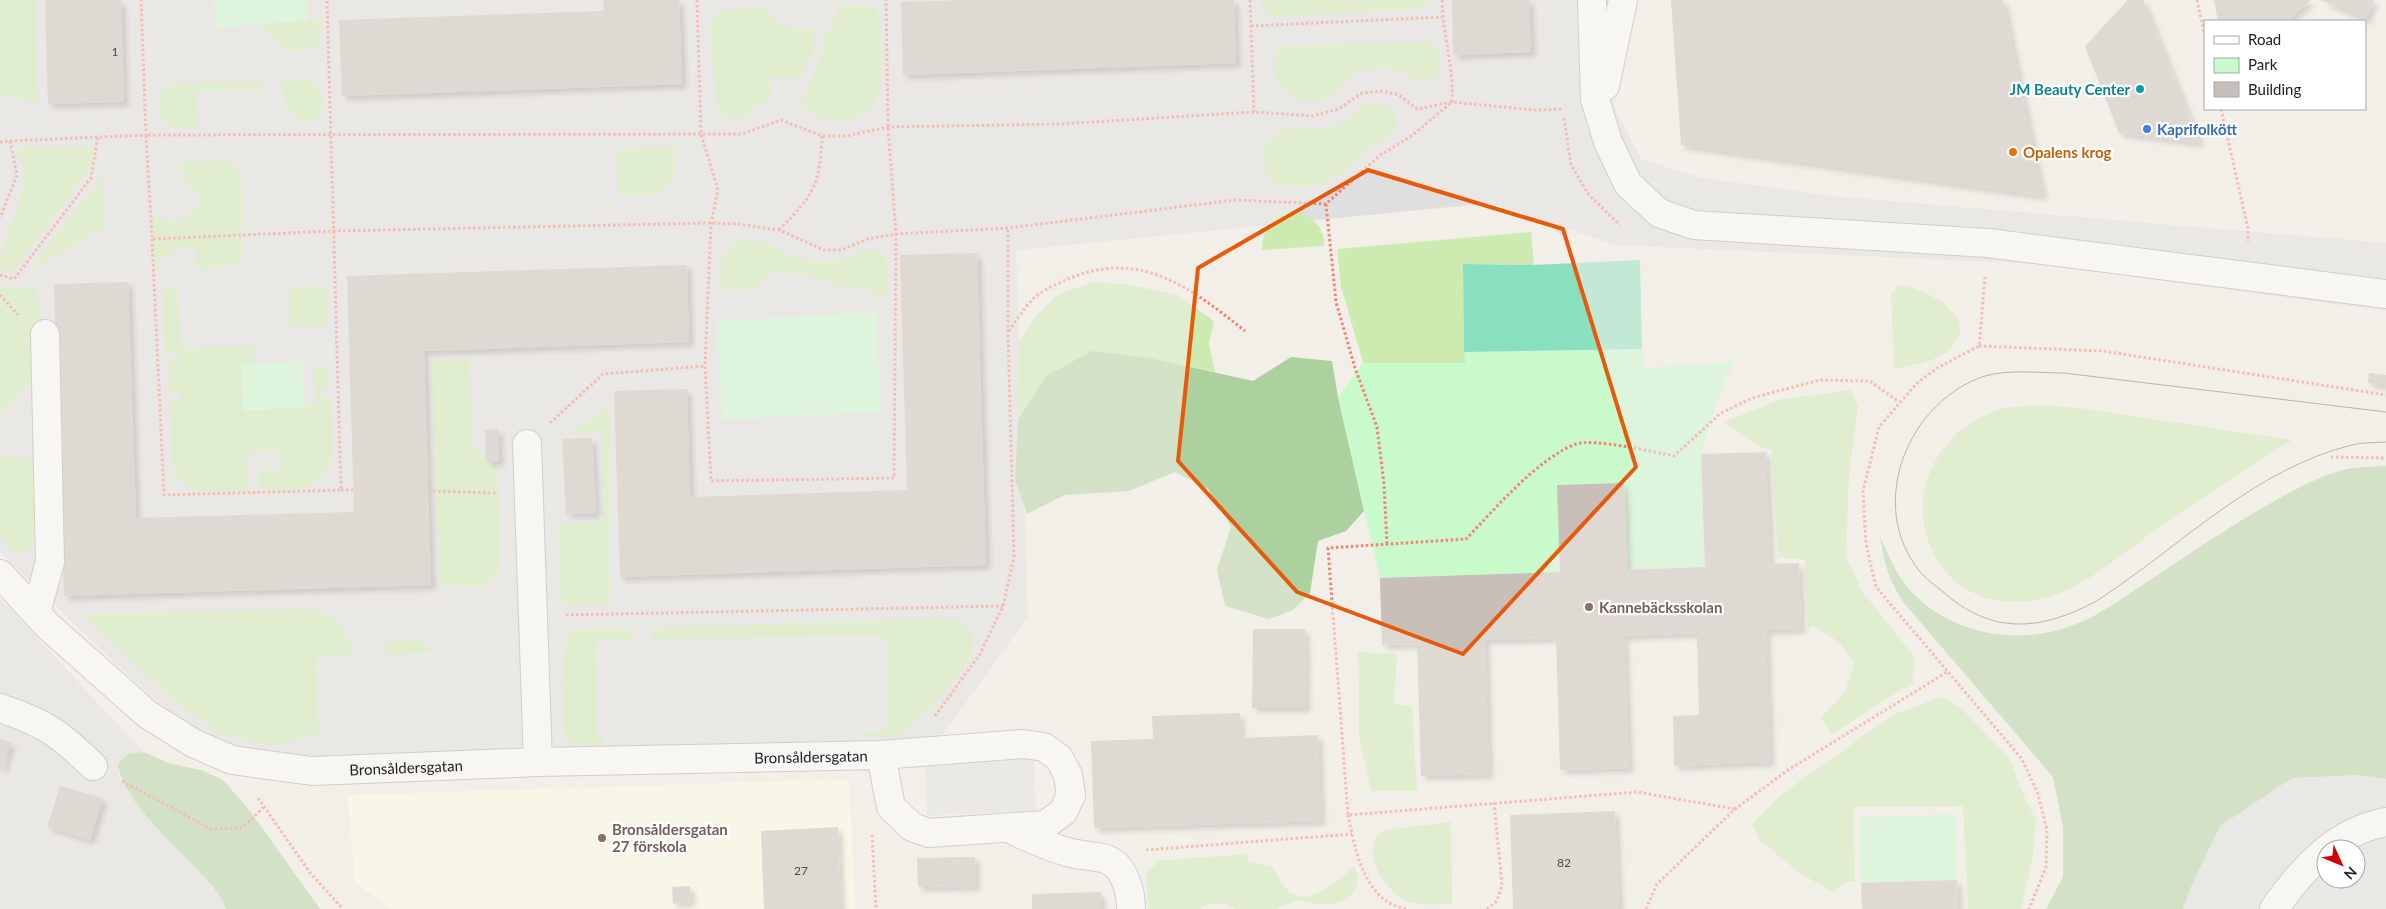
<svg xmlns="http://www.w3.org/2000/svg" width="2386" height="909" font-family="Lato,sans-serif">
  <defs>
    <filter id="shadow"><feDropShadow dx="4.5" dy="4.5" stdDeviation="2.5" flood-color="#0004"/></filter>
  </defs>
  <rect width="100%" height="100%" fill="#f2efe9"/>
  <path fill="#e0dfdf" fill-rule="evenodd" d="M0,0h1609l5,107 27,52 61,19 130,18 554,47v68l-346,-47 -425,-19 -124,-42 -475,47 12,367 -90,124 -568,19 -126,-8 -29,-7 -76,-59 -139,-134z
    M0,598l144,154 -16,2 -10,10 2,14 103,122 3,9h-226z
    M2358,775l28,4v130h-203l7,-20 30,-63 72,-48zM2326,849h30v30h-30z"/>
  <path fill="#ffffe5" d="M849,779l6,130h-465l-35,-27 -7,-87z"/>
  <path fill="#cdebb0" d="M0,0h36l2,103 -38,-8z
    M1261,0h171l-11,9 -149,8 -11,-9z
    M845,5l28,1 7,11c0,18 3,61 -2,77 -6,22 -34,32 -54,25 -8,-2 -16,-11 -23,-15l21,-49 1,-22 7,-2 8,-24z
    M768,8l7,12 9,8 30,1v21l-13,28 -31,-1 1,23 -10,4 -20,14 -16,-1 -9,-11 -6,-81 13,-14z
    M322,20c2,34 -11,31 -39,31l-23,-25v-3z
    M1427,42c14,7 15,15 13,31l-5,5 -17,4c-13,-10 -26,-17 -43,-14 -15,3 -26,10 -37,20 -4,4 -9,10 -15,12 -23,7 -44,-7 -49,-30 -2,-10 0,-17 7,-24z
    M312,80c12,11 16,28 3,41l-12,3 -15,-14 -8,-27 1,-2z
    M264,82v7l-67,2 1,37c-29,3 -48,-3 -36,-37l11,-7z
    M1370,103l13,2 11,6c9,21 -8,26 -23,36 -17,11 -29,29 -48,36 -13,5 -37,7 -48,-1 -18,-14 -16,-40 4,-50 16,-9 36,-1 53,-5 16,-3 24,-18 38,-24z
    M91,147l3,4 -4,17 -74,99 -11,6h-4l-1,-17 20,-56 4,-22 -2,-15 -6,-12 2,-3z
    M678,147l-5,10v22l-8,11 -10,5 -37,1 -2,-47z
    M227,161l10,6 4,12 1,77 -3,7 -7,3 -35,3 -2,-19c-15,-12 -26,10 -41,13l-3,-49c7,3 15,7 23,7 15,1 27,-16 25,-29l-9,-2 -10,-21 5,-7z
    M103,175l1,54 -17,8 -52,32 -3,-3z
    M1292,211c19,4 33,15 32,35l-62,4c1,-21 8,-35 30,-39z
    M1531,232l3,33 -71,-1 1,88 2,11h-103l-22,-77 -4,-37z
    M744,240c26,-2 46,21 73,22 10,0 21,-1 30,-5 11,-3 21,-12 33,-4 11,8 7,32 7,44l-11,1 -2,-8 -40,-4 -21,-10 -37,-4 -14,8 -8,8c-6,1 -17,4 -23,3 -20,-5 -10,-35 -1,-44 4,-4 9,-6 14,-7z
    M1092,282l39,3 45,10 38,26 -5,22 6,29 -65,-14 -104,18 -28,44 1,-78 14,-22 24,-25z
    M34,285l10,38 -14,59 -30,32v-128l17,3z
    M1898,285c30,3 89,35 48,67 -14,11 -35,13 -52,17l-3,-74z
    M318,286l9,7 1,31 -38,4 -1,-41z
    M162,289h15l5,60 71,-4 5,61 57,-2 -1,-38 14,-1 2,24h-9l1,9h9c0,29 12,78 -25,89 -14,4 -32,2 -46,3l-1,-20 22,-1 -1,-18 -35,1 3,38c-28,1 -67,8 -76,-26l-2,-62 10,-1 -1,-8h-9l-2,-31h10l-1,-10h-12z
    M469,360l3,88 26,19 2,105 -17,15 -43,-2 -9,-224z
    M1851,390l7,18 -9,67 -3,81 16,35 53,67 -3,25 -81,52 -10,-18 24,-25 9,-28 -15,-22 -25,-16 -6,2 -3,-68 -27,-3 -6,-107 -13,-4 -35,-24 55,-22z
    M2041,405l38,3 213,32c-47,30 -93,60 -139,92 -32,22 -65,53 -102,64 -127,39 -179,-127 -65,-181 17,-9 37,-9 55,-10z
    M610,406l-1,198h-48l-3,-80 45,-3 -2,-89 -34,3z
    M0,457l32,1 6,84 -21,13 -17,-19z
    M313,609l24,11 19,36 -39,1 2,78 -46,10 -54,-11 -44,-33 -94,-87z
    M952,618c12,3 23,14 21,28 -3,21 -52,75 -71,88 -7,5 -38,5 -43,-2l1,-2 28,-2 -2,-90 -234,9 -1,-16 13,-4z
    M622,628l9,1 2,4 1,12 -35,3 4,97 -36,-1 -2,-4c-1,-19 -9,-103 10,-109 11,-4 34,-2 47,-3z
    M413,639c11,0 14,4 18,14l-52,1 10,-13z
    M1358,652l39,2 -3,50 18,2 5,85h-46l-12,-54z
    M1941,697l19,10 49,51 14,36 13,26 -3,37 -12,52h-53l-5,-103 -110,1 2,75 -7,-1 -16,11 -35,-21 -38,-31 -7,-17 29,-28 112,-80z
    M1451,822l1,82c-15,0 -34,3 -47,-4 -22,-12 -48,-53 -21,-70z
    M1246,854l2,7 24,6c6,9 10,20 19,26 20,13 49,-14 63,-26 5,9 5,18 -1,26 -18,16 -30,12 -56,7l-20,9h-41l-10,-6 -21,2 -5,4h-52l-2,-35 12,-13z"/>
  <path fill="#add19e" d="M1092,351l58,7 103,23 38,-24 41,4 6,36 26,114 -18,20 -28,10 -8,52 -17,17 -24,9 -44,-13 -8,-36 14,-43 -23,-38 -33,-17 -46,19 -64,4 -38,19 -12,-34 3,-60 28,-44z
    M2380,466h6v313l-28,-4 -66,3 -72,48 -30,63 -7,20h-137l17,-32v-49l-10,-51 -149,-174c-16,-24 -19,-39 -24,-67 7,16 14,33 24,47 40,51 113,65 172,41 24,-9 46,-26 68,-40 44,-29 87,-59 134,-85 20,-11 42,-23 65,-29 12,-3 25,-3 37,-4z
    M144,752l24,11 33,7 22,10 27,31 70,98h-94c-4,-12 -11,-19 -19,-29 -26,-30 -84,-77 -89,-116l10,-10z"/>
  <path fill="#c8facc" d="M214,0h93l1,20 -92,8z
    M876,312l5,100 -159,8 -5,-99z
    M1642,349l2,19 90,-7 -24,60 -9,33 4,113 -78,3 -3,-87 -66,2 2,87 -180,6 -42,-181 25,-34h103l-2,-11z
    M302,361l3,46 -61,4 -3,-46z
    M1956,814l1,66 -96,3 -2,-66z"/>
  <path fill="#88e0be" d="M1640,260l2,89 -178,3 -1,-88 71,1z"/>
  <path fill="#e2e2e2" d="M880,636l2,95 -284,5 -1,-95z
    M498,651l2,79 -181,5 -2,-78z
    M1034,756l2,55 -109,5 -2,-55z"/>
  <path fill="#c7bfb8" filter="url(#shadow)" d="M45,0h76l3,102 -76,2z
    M603,0h76l3,84 -340,12 -3,-76 265,-9z
    M966,0h268l2,63 -333,12 -2,-73z
    M1452,0h77l2,52 -78,3z
    M1671,0h332l40,196 -362,-51z
    M2128,0h15l57,143 -81,-10 -34,-87z
    M2214,0h97l-19,16 1,5h-75z
    M2320,0h54l-8,20z
    M977,253l9,312 -366,12 -6,-186 73,-2 3,108 217,-7 -7,-235z
    M687,265l2,77 -265,9 7,234 -367,11 -10,-312 74,-2 8,236 218,-6 -7,-236z
    M2369,373l17,2v11l-18,-3z
    M498,429l1,33h-13l-1,-32z
    M592,438l4,75 -30,1 -4,-75z
    M1766,452l4,112 29,-1 2,66 -35,1 4,132 -96,4 -1,-50 26,-1 -2,-82 -73,3 5,132 -69,2 -4,-132 -71,2 4,134 -68,2 -4,-132 -35,1 -2,-67 180,-6 -3,-87 67,-2 3,87 78,-3 -4,-113z
    M1253,629h52l1,79h-54z
    M1240,713l1,25 77,-3 3,86 -227,7 -3,-87 62,-2 -1,-23z
    M0,739l11,4 -9,27 -2,-1z
    M60,786l43,12 -13,42 -43,-13z
    M1615,811l4,98h-106l-3,-94z
    M838,827l3,82h-77l-3,-78z
    M975,857l1,29 -58,1 -1,-29z
    M1957,880l1,29h-96l-1,-26z
    M690,886l1,16 -18,2 -1,-17z
    M1101,892v17h-69v-15z"/>
  <g fill="none" stroke-linecap="round" stroke-linejoin="round">
    <defs>
      <g id="minor">
        <path d="M1592,0l3,99 13,43 20,42 31,29 35,12 294,18 398,51"/>
        <path d="M1605,86l18,-86"/>
        <path d="M527,444l11,318"/>
        <path id="s1" d="M0,574l48,52 99,88 46,29 39,17 80,11 226,-9 343,-7 142,-11 21,3 15,11 9,17 3,20 -8,17 -18,13 -116,8 -17,-6 -21,-20 -10,-52"/>
        <path d="M36,613l14,-51 -5,-228"/>
        <path d="M0,708c45,15 59,25 93,58"/>
        <path d="M1014,831c16,7 33,15 50,20 14,5 29,4 42,8 19,7 25,33 25,50"/>
        <path d="M2274,909c28,-40 62,-78 112,-87"/>
      </g>
    </defs>
    <use href="#minor" stroke="#a9a9a9" stroke-width="30"/>
    <path stroke="#fa8072" stroke-width="3" stroke-dasharray="2.5 2.5" stroke-linecap="butt" d="M697,0l4,134 17,56 -7,33 -6,143 6,115 183,-3 2,-244 -8,-107 -2,-127
      M1250,0l4,112
      M1442,0c1,36 12,66 10,102l-42,35 -31,19 -53,48 -91,-4 -227,28 -112,6 -28,5 -27,11h-17l-45,-20 -42,-6 -26,-1 -377,8 -182,8 -6,-104 596,-1 39,-14 41,16h24l42,-9 172,-3 194,-12 59,4 26,-7 23,-16 21,-2 16,4 18,14 35,-7 82,8 29,-1
      M2197,0l8,36
      M1251,26l191,-9
      M2221,109l27,119v14
      M1564,118l7,47 18,30 31,30
      M10,141l136,-6 -5,-135
      M0,142l10,-1 7,34 -17,43
      M1326,204l10,98 19,66 22,59 7,57 3,61
      M779,230c35,-35 41,-45 43,-94
      M152,239l12,256 177,-5 -14,-490
      M0,275l14,4 77,-101 7,-42
      M1985,277l-6,69 -42,22 -20,15 -38,44 -16,64 3,53 10,43 146,172 16,35 9,36 -1,37 -17,42
      M0,295l18,20
      M1009,331c7,-10 14,-22 23,-31 8,-9 25,-16 36,-21 72,-31 123,9 177,52
      M1979,346l124,5 283,44
      M550,423l53,-49 102,-8
      M2331,457l55,1
      M341,490h12
      M428,491l69,2
      M566,615l437,-9
      M935,716l45,-62 23,-48 11,-49 -6,-225v-104
      M122,781l89,48 31,-1 22,-21
      M258,798l53,76 32,35
      M1735,809l-98,-17 -289,23 -20,-267 138,-9c28,-29 72,-81 110,-95 16,-6 78,8 98,12l47,-43 31,-15 68,-18 50,1 29,21
      M1348,815c7,35 17,89 60,94
      M872,835l4,74
      M1146,850l206,-16
      M1487,909l10,-8 5,-16 -8,-83
      M1646,909l11,-25 78,-75 53,-39 159,-98"/>
    <use href="#minor" stroke="#fff" stroke-width="28"/>
    <path stroke="#707070" stroke-width="1" d="M2386,412l-322,-39c-25,0 -54,-4 -79,3 -74,24 -117,122 -70,189 7,11 17,18 27,26 50,45 100,40 156,9 83,-54 156,-131 254,-155 11,-3 23,-2 34,-3"/>
  </g>
  <path d="M0 0H2386V909H0ZM1368,170l195,59 73,238 -173,187 -166,-62 -119,-131 20,-193z" fill="#f2efe9" fill-opacity=".55" fill-rule="evenodd"/>
  <path fill="none" stroke="#e8590c" stroke-width="4" stroke-linejoin="round" d="M1368,170l195,59 73,238 -173,187 -166,-62 -119,-131 20,-193z"/>
  <circle fill="#0f9aa8" stroke="#fff" stroke-width="2" cx="2140" cy="89" r="5"/>
  <circle fill="#3f7fe0" stroke="#fff" stroke-width="2" cx="2147" cy="129" r="5"/>
  <circle fill="#e8710a" stroke="#fff" stroke-width="2" cx="2013" cy="152" r="5"/>
  <g fill="#8d6e63" stroke="#fff" stroke-width="2">
    <circle cx="1589" cy="607" r="5"/>
    <circle cx="602" cy="838" r="5"/>
  </g>
  <g text-anchor="middle" dominant-baseline="central" stroke-width="4.5" stroke-linejoin="round" paint-order="stroke">
    <g font-size="12" fill="#4b4948">
      <text x="115" y="51">1</text>
      <text x="1564" y="862">82</text>
      <text x="801" y="870">27</text>
    </g>
    <g font-size="15" font-weight="bold" fill="#0d838f" stroke="#fff" text-anchor="end">
      <text x="2130" y="89">JM Beauty Center</text>
    </g>
    <g font-size="15" font-weight="bold" fill="#366cbe" stroke="#fff" text-anchor="start">
      <text x="2157" y="129">Kaprifolkött</text>
    </g>
    <g font-size="15" font-weight="bold" fill="#c56008" stroke="#fff" text-anchor="start">
      <text x="2023" y="152">Opalens krog</text>
    </g>
    <g font-size="15" font-weight="bold" fill="#785e54" stroke="#fff" text-anchor="start">
      <text x="1599" y="607">Kannebäcksskolan</text>
      <text x="612" y="829">Bronsåldersgatan<tspan x="612" dy="17">27 förskola</tspan></text>
    </g>
    <g font-size="15" fill="#222" stroke="#fff">
      <text stroke="none"><textPath href="#s1" startOffset="880">Bronsåldersgatan</textPath></text>
      <text stroke="none"><textPath href="#s1" startOffset="475">Bronsåldersgatan</textPath></text>
    </g>
  </g>
  <rect x="2204" y="20" width="162" height="90" fill="#ffffff" stroke="#a7a7a7"/>
  <rect x="2214" y="36" width="25" height="8" fill="#ffffff" stroke="#a7a7a7"/>
  <text x="2248" y="45" font-size="15" fill="#222222">Road</text>
  <rect x="2214" y="58" width="25" height="15" fill="#c8facc" stroke="#a7a7a7"/>
  <text x="2248" y="70" font-size="15" fill="#222222">Park</text>
  <rect x="2214" y="82" width="25" height="15" fill="#c7bfb8" stroke="#a7a7a7"/>
  <text x="2248" y="95" font-size="15" fill="#222222">Building</text>
  <g transform="translate(2341 864) rotate(134)"><circle r="24" fill="#ffffff" stroke="#a7a7a7"/>
  <path d="M0-4L9 19L0 12L-9 19Z" fill="#d40000"/>
  <text y="-8" font-size="14" font-weight="bold" text-anchor="middle" fill="#222222">N</text>
  </g>
</svg>
